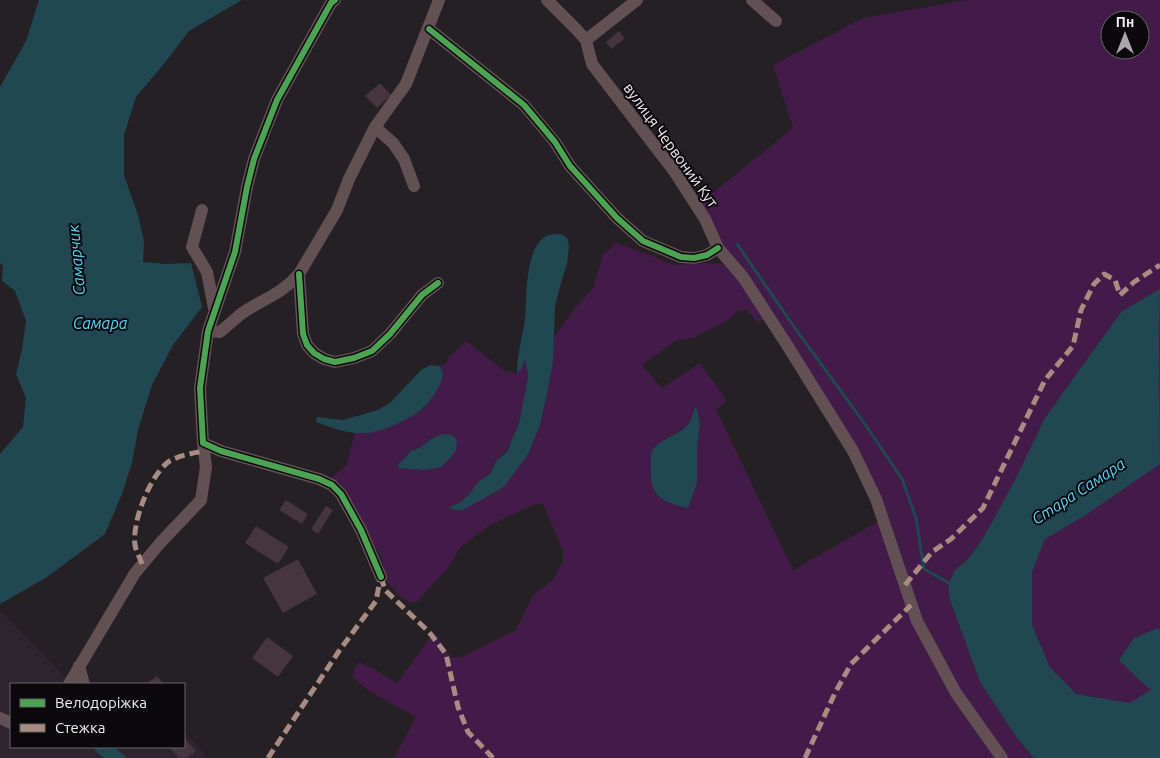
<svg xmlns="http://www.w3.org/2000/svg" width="1160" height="758" font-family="Ubuntu,sans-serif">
  <rect width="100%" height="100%" fill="#242024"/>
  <path fill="#2e242f" d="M0,611l72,73h-61v63h173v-15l17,17 5,9h-206z"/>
  <path fill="#421b49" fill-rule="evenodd" d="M967,0h193v758h-766l22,-41 -47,-26 -16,-14 1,-9 5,-6 17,8 21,13 37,-51 18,26 10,-1 54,-27 17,-35 19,-14 10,-18 1,-12 -20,-47h-7l-46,21 -29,22 -14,22 -31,34 -7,-1 -7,-4 -15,-16 -6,-26 -40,-69 -11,-9 16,-12 9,-33 -9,-6 17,-12 14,-5 14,-8 13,18 20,-12 14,-21 5,-13 -3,-8 6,-2 3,-7 17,-16 39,30 12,2 6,-15 4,10 2,9 -10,46 -7,18 -6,11 -10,9 -6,13 -11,8 -8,10 -10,10 -12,6 6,2 74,-57 11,-28 7,-31 6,-32 1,-25 20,-28 19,-21 10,-33 13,-12 36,13 22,9 27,-2 22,1 18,17 23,39 -7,2 -10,-12 -11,2 -8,8 -35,18 -16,2 -35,25 20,23 38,-25 27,38 -11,8 77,161 86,-49 8,-2 -188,-315 94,-76 -20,-63 90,-47zM1110,20h30v30h-30zM696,406l4,18 -3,23 -34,-7 13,-7 13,-9zM442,434l10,1 -54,29 7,-6 6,-7 10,-4 10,-8z"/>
  <path fill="#204752" d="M39,0h203l-53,31 -26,34 -27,32 -12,38v40l14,40 6,26 -1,21 23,2 25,-1 11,44 -29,38 -21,40 -14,45 -6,33 -10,31 -17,40 -58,43 -47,27v-150l23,-27 3,-29 -10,-24 6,-25 4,-28 -11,-30 -13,-10 1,-15 -3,-3v-176l26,-46z
    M561,234l6,4 2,8 -2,18 -6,19 -6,23 -2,56 -6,32 -7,31 -11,28 -25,34 -41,23h-8l-7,-2 13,-6 10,-10 7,-10 12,-8 6,-13 11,-9 12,-29 9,-46 -1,-9 -3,-8 -2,8 -5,6c0,-19 5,-36 8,-54 2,-21 -1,-77 24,-85 3,-1 8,-1 12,-1z
    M1160,289l-1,54 1,121 -76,52 -39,23 -13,33v52l17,42 27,28 53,9 22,-13 -15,-13 -17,-17 15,-22 24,-10 2,2v128h-126l-17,-20 -37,-56 -31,-85v-14l6,-13 13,-11 14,-19 33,-60 30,-62 76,-106z
    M430,365l10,1c1,3 2,5 3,7 0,10 -12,28 -19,34 -9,10 -42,25 -56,26 -17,2 -36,-5 -52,-11l1,-5 26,3 35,-10 13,-8 30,-32z
    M696,405l4,19 -3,23v36l-9,25c-27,-6 -39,-12 -37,-42 0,-5 -1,-12 1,-15 9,-14 29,-16 37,-28 3,-5 5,-13 7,-18z
    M442,434l10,1 5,5 -1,10 -5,7 -10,10 -17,3 -25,-2 -1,-4 7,-6 6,-7 10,-4 10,-8z
    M96,747h18l13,11h-23l-10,-9z"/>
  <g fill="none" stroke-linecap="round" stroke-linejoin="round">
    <path stroke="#204752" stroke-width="3" d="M737,244l60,87 65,89 40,59 14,39 8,51 25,14"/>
  </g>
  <path fill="#46343f" d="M619,31l6,7 -14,11 -5,-7z
    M380,83l11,12 -14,13 -12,-12z
    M286,500l22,14 -6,10 -23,-14z
    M326,506l7,4 -15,24 -7,-5z
    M256,526l33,21 -11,17 -33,-21z
    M298,559l19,35 -34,19 -20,-35z
    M267,637l26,19 -15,21 -26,-19z
    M157,676l7,8h-18z
    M184,738l12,13 -9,7h-8l-10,-11h15z"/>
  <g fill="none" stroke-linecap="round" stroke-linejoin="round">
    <path stroke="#625054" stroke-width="12" d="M547,0l29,29 10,11 6,24 82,107 31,48 13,29 25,29 44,68 66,106 23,48 41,122 39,72 46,65
      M752,0l24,21
      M429,29l95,76 31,37 15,24 47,52 26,23 38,16 13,1 13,-3 11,-7
      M586,40l51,-40
      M375,127l18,16 11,16 10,27
      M202,210l-10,37 15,25 7,36
      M299,274l4,60 4,11 7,8 10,6 11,3 19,-4 18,-7 18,-17 32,-39 16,-12
      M208,331l12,1c7,-6 14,-12 21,-18 21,-15 40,-19 58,-40l38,-64 12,-31 26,-52 31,-43 33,-84
      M203,443l18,8 98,28 13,6 9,9 20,36 20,47
      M79,666l5,18
      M69,684l66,-111 26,-31 40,-42 5,-33 -3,-24 -3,-55 8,-57 27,-79 12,-65 7,-28 10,-26 13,-33 54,-97 4,-3
      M0,718l11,5"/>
    <path stroke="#a88b81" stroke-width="5" stroke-dasharray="10 5" stroke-linecap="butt" d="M142,564c-2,-6 -6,-13 -7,-19 -3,-23 14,-67 32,-82 8,-7 27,-10 37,-12
      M381,577l4,13 44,42 17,22 12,53 10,25 25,26
      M905,585l27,-33 19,-13 32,-31 62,-128 28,-34 8,-36 13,-26 10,-10 11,6 5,15 14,-13 26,-17
      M268,758l71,-107 37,-50 4,-21
      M805,758l30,-65 16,-29 60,-59"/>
    <defs>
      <path id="cycleway" d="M335,0l-4,3 -54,97 -23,59 -7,28 -12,65 -27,79 -8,57 3,55 18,8 98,28 13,6 9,9 20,36 20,47
        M429,29l95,76 31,37 15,24 47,52 26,23 38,16 13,1 13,-3 11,-7
        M299,274l4,60 4,11 7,8 10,6 11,3 19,-4 18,-7 18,-17 32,-39 16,-12"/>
    </defs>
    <use href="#cycleway" stroke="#0c090d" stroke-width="9"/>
    <use href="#cycleway" stroke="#4ca352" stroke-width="6"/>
  </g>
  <g text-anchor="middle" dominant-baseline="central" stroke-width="4" stroke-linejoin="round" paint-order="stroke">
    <g font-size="15" fill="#f3eef4" stroke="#0c090d">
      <text transform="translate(671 145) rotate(54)">вулиця Червоний Кут</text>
    </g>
    <g font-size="16" font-style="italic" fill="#4fd9fe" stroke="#0c090d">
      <text transform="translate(76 260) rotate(-95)">Самарчик</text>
      <text x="100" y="323">Самара</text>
      <text transform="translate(1078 491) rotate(-33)">Стара Самара</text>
    </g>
  </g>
  <rect x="10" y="683" width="175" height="65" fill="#0c090d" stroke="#686569"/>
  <rect x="20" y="699" width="25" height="8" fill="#4ca352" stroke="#686569"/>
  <text x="55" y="708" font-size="15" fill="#f3eef4">Велодоріжка</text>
  <rect x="20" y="724" width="25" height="8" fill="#a88b81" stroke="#686569"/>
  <text x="55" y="733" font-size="15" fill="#f3eef4">Стежка</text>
  <g transform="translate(1125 35)"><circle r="24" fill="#0c090d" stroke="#686569"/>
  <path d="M0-4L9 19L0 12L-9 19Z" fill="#aba6ab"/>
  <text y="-8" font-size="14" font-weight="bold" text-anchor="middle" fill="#f3eef4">Пн</text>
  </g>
</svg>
